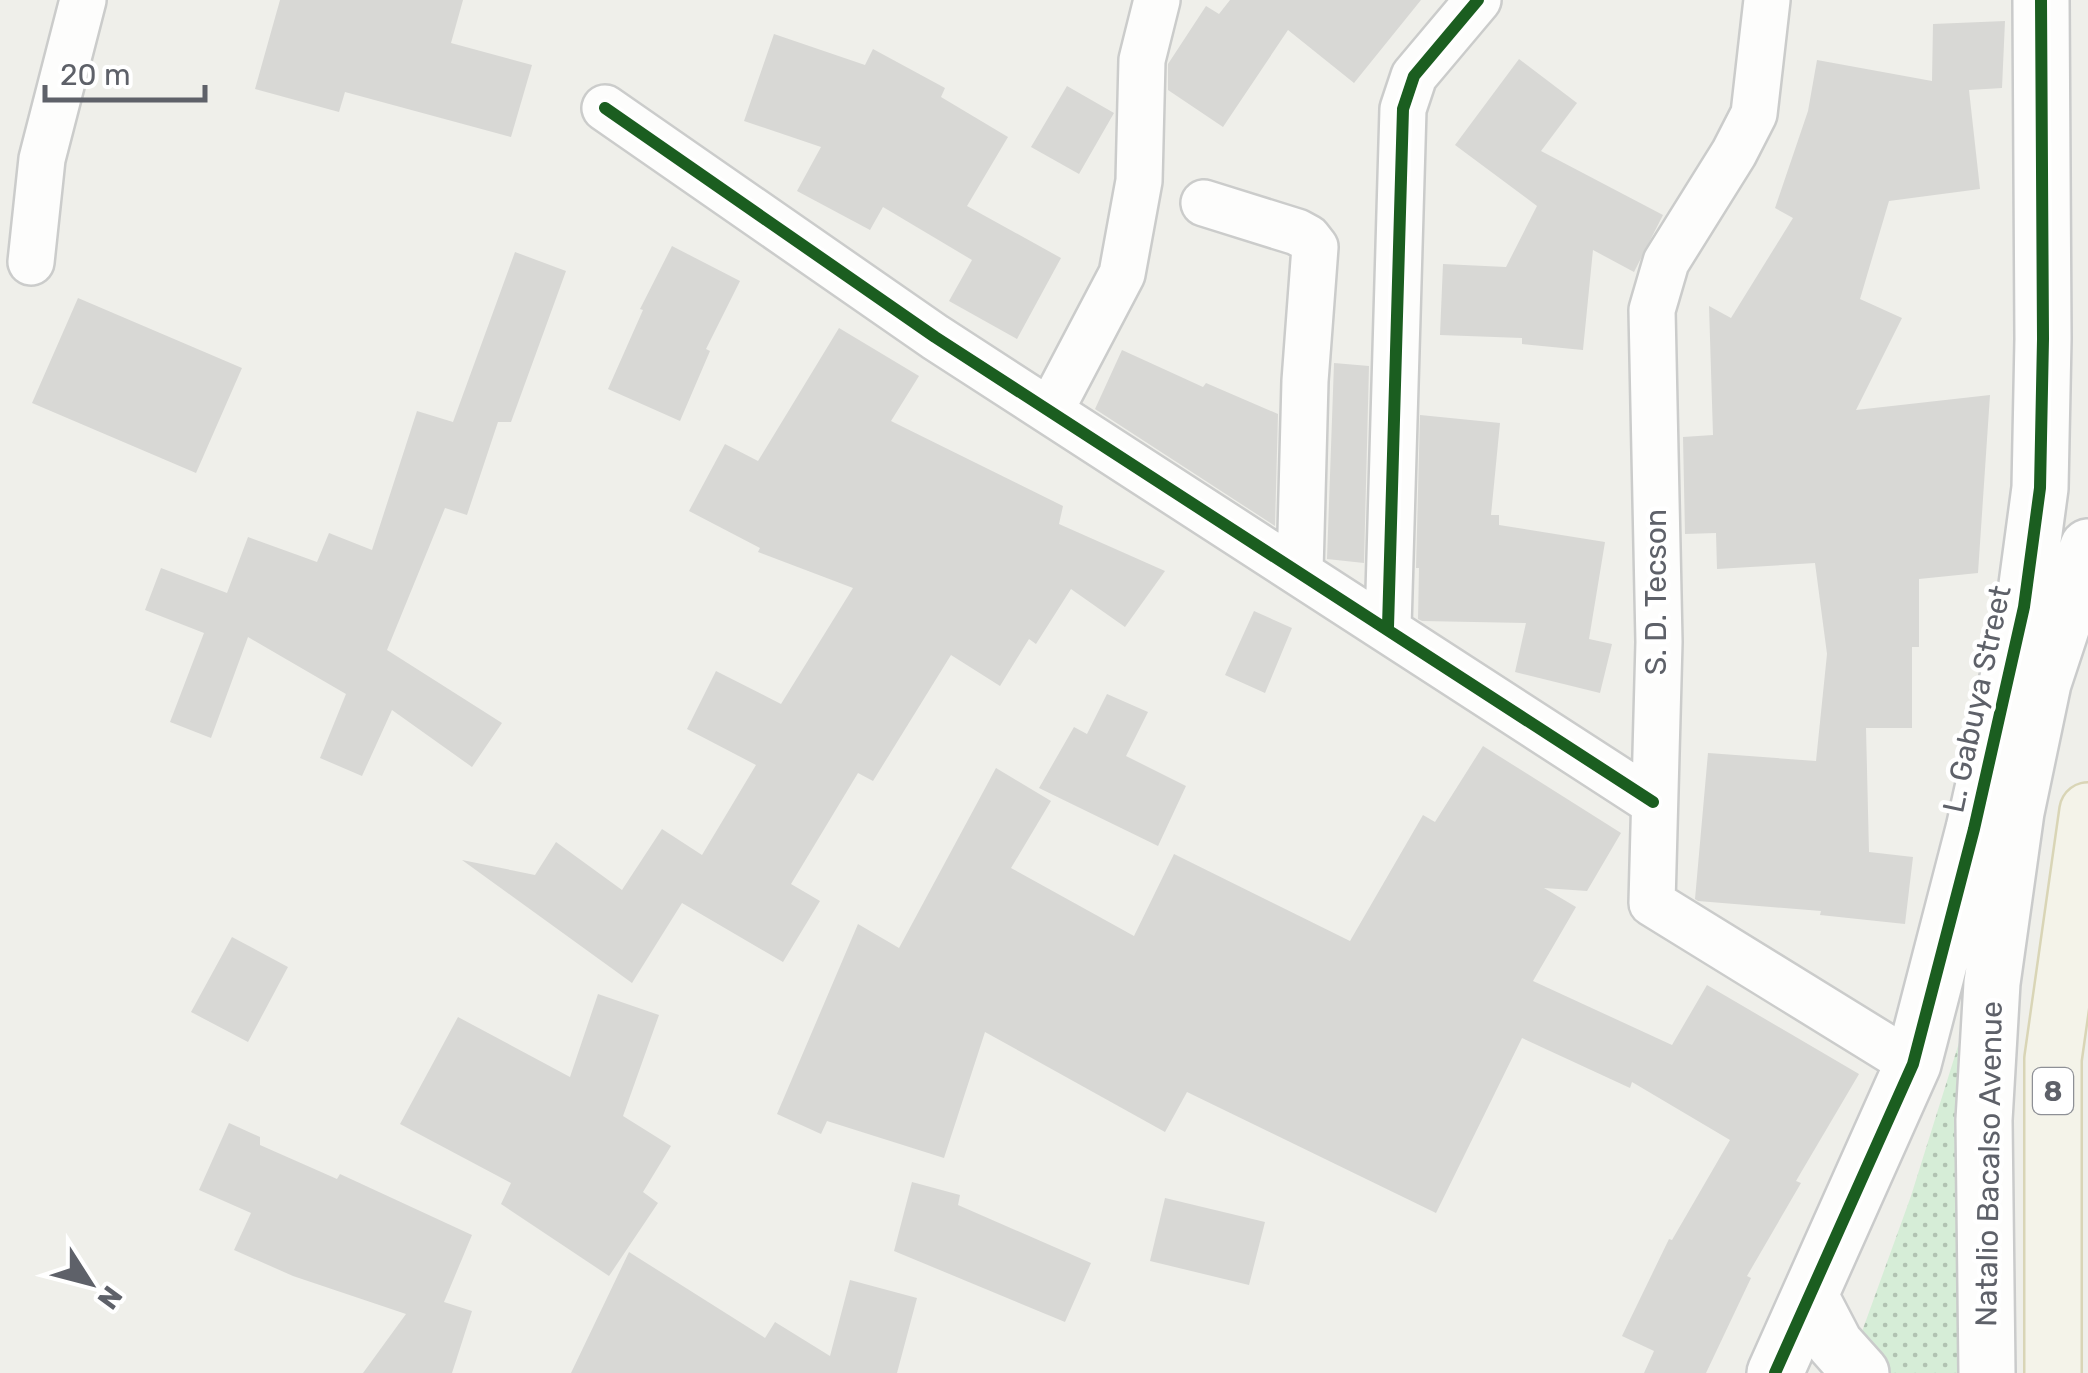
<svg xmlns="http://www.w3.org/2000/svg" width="2088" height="1373" font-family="Rubik,sans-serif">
  <defs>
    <pattern id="park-dots" width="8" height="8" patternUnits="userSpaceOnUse" patternTransform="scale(2.5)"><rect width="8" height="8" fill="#d6edd7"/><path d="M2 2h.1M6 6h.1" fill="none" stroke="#b1c3b2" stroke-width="1.8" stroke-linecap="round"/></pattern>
  </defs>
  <rect width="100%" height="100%" fill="#efefea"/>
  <path fill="url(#park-dots)" d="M1968,1014l-2,359h-119l64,-177z"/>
  <path fill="#d8d8d5" d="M280,0h183l-12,43 81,22 -21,72 -166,-45 -6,20 -84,-23z
    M1230,0h191l-67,83 -66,-53 -65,97 -55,-37v-26l38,-58 13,8z
    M2005,21l-3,67 -33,2 11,99 -91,12 -29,98 42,19 -46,92 134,-15 -12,178 -59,6v68h-7v81h-46l3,124 44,5 -8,67 -85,-9 1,-4 -123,-10 -3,-2 13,-146 108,8 11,-107 -12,-91 -98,6 -1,-36 -31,1 -2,-97 30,-2 -4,-129 22,12 62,-100 -18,-10 33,-97 9,-51 115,21 1,-57z
    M774,34l91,31 8,-16 72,39 -4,9 67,40 -41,69 94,52 -44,81 -68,-38 23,-41 -89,-53 -13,23 -73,-39 24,-44 -77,-26z
    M1519,59l58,44 -36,48 122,64 -29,57 -41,-22 -10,100 -61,-6v-6l-82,-3 3,-71 63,3 31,-61 -82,-61z
    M1067,86l47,27 -35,61 -48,-27z
    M672,246l68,35 -34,68 4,2 -30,70 -72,-32 35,-79 -3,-1z
    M515,252l51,19 -55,151h-13l-31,93 -22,-7 -58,142 115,73 -30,44 -80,-57 -30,66 -42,-18 26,-64 -98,-57 -37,101 -41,-16 34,-89 -59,-23 16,-42 66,25 21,-56 69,25 12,-29 43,17 45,-139 36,11z
    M78,298l164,70 -46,105 -164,-70z
    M839,328l80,48 -28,45 172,85 -4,18 106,47 -40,56 -54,-38 -35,55 -7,-5 -29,47 -49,-31 -78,126 -15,-8 -67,111 29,17 -37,61 -101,-59 -50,80 -170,-123 73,15 21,-33 66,48 40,-61 40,26 54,-90 -69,-36 29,-58 65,33 72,-116 -95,-36 2,-4 -71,-37 36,-67 33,17z
    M1122,350l81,37 3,-4 72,31 -3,112 -180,-117z
    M1334,363l35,3 -5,197 -37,-4z
    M1420,415l80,8 -9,92h8v10l106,17 -16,97 23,5 -12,49 -85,-21 11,-49 -104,-2 -4,-2 1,-51h-3z
    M1254,611l38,17 -27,65 -40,-18z
    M1107,694l41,18 -22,44 60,30 -28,60 -119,-58 35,-61 13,7z
    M1483,746l138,87 -34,58 -43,-3 32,19 -43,74 139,64 35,-60 152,89 -63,107 5,2 -54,93 4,2 -45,95h-62l10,-22 -32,-15 47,-97 3,1 58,-100 -98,-58 -2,6 -108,-50 -86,175 -249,-121 -22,40 -180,-100 -41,126 -117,-37 -6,13 -44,-20 81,-190 41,24 97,-180 55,33 -40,67 123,68 40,-82 176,87 73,-126 12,7z
    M232,937l56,30 -40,75 -57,-30z
    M598,994l61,21 -36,101 48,30 -28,46 15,11 -49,73 -108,-72 10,-21 -111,-59 58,-107 112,60z
    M229,1123l31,14v8l77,34 3,-5 132,61 -28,67 28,9 -20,62h-89l43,-59 -113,-38 -59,-26 17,-37 -52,-23z
    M912,1182l48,13 -2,10 133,58 -26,59 -171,-71z
    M1165,1198l100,24 -16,63 -99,-24z
    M629,1252l136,86 10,-16 55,34 20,-76 67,18 -20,75h-326z"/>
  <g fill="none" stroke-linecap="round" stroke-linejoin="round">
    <defs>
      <path id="street" d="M1767,0l-13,114 -20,39 -68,109 -14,48 7,332 -7,261 261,161
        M605,108l330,229 718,465
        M1204,203l93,29 11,6 7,9 -10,134 -5,190
        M31,262l11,-103 41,-159
        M1050,411l72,-137 17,-93 3,-121 15,-60
        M1388,627l15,-518 11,-33 64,-76"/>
      <path id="secondary" d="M1810,1296l25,48 26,29
        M1775,1373l138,-309 61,-235 50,-222 16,-119 3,-149 -2,-339
        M1987,1373l-3,-253 8,-137 24,-171 27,-129 45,-136"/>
      <path id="primary" d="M2053,1373v-314l35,-248"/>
    </defs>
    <use href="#street" stroke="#cbcccb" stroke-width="50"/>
    <use href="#secondary" stroke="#cacbcb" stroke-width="60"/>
    <use href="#primary" stroke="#d9d5b6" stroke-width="60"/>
    <use href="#street" stroke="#fdfdfc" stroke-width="45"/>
    <use href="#secondary" stroke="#fdfdfc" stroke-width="55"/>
    <use href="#primary" stroke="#f4f3e9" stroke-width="55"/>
    <defs>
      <path id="cycleway" d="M605,108l330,229 718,465
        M1388,627l15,-518 11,-33 64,-76
        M1775,1373l138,-309 61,-235 50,-222 16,-119 3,-149 -2,-339"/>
    </defs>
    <use href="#cycleway" stroke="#fff" stroke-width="19"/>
    <use href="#cycleway" stroke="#1b5e20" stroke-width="12"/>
  </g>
  <g text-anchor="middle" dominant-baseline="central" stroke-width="9" stroke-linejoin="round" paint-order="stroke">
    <rect fill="#fff" stroke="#8e9096" stroke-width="2.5" x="2033" y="1068" width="40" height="46" rx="8"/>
    <g font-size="28" font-weight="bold" fill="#5e6169">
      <text x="2053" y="1091">8</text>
    </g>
    <g font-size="30" fill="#5e6169" stroke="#fff">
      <text transform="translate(1656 592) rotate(-90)">S. D. Tecson</text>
      <text transform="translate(1977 699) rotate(-78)">L. Gabuya Street</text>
      <text transform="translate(1989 1164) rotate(-89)">Natalio Bacalso Avenue</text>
    </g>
  </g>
  <g transform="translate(90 1283) rotate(126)" stroke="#ffffff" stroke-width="8" paint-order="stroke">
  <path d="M0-8L18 38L0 25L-18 38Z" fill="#5e6169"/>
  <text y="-15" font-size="28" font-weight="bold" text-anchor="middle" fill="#5e6169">N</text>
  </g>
  <path d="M45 85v15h160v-15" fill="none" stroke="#5e6169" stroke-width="5"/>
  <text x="60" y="85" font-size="30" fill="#5e6169" stroke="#ffffff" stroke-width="8" paint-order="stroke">20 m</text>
</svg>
